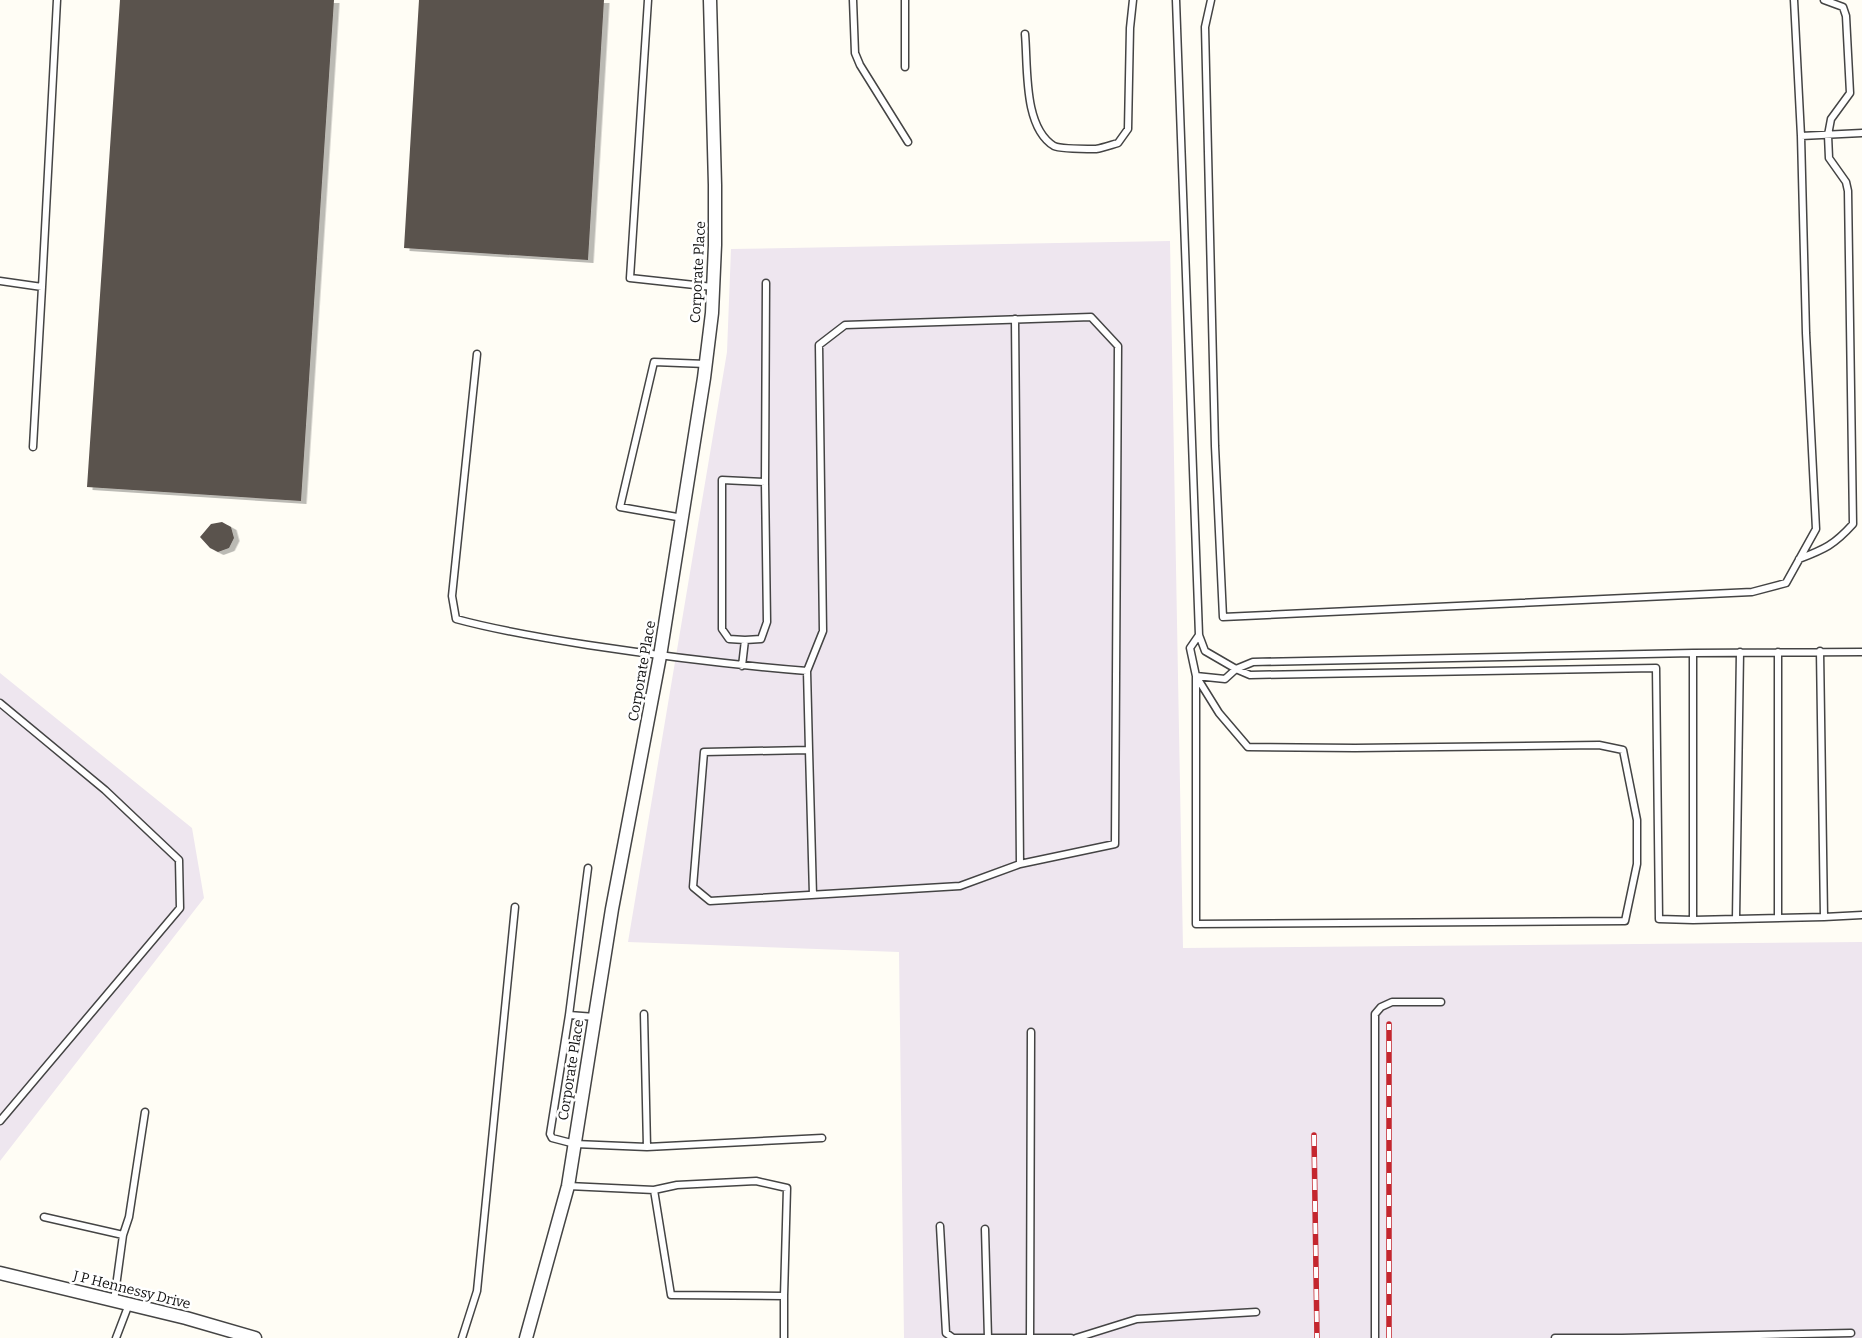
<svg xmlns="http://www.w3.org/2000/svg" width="1862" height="1338" font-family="Bitter,serif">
  <defs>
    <filter id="shadow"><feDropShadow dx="5.5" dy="3" stdDeviation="0" flood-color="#0004"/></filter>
  </defs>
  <rect width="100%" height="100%" fill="#fffdf5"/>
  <path fill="#eee6ef" d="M1170,241l13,707 679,-6v396h-958l-5,-386 -271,-10 99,-590 4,-103z
    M0,673l192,155 12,70 -204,263z"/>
  <path fill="#5a524d" filter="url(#shadow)" d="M120,0h214l-33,501 -214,-14z
    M419,0h185l-16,260 -184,-12z
    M222,522l9,5 3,11 -5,10 -11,4 -8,-4 -10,-11 11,-13z"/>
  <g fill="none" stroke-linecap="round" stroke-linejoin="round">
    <defs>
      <path id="lane" d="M648,0l-18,278 83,9
        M853,0l2,53 5,12 48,77
        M1176,0l23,635 6,16 31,18 14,6 406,-7 3,251 34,1
        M1211,0l-6,27 10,419 8,171 529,-25 34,-9 30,-54 -10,-196 -5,-197 61,-3
        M1794,0l7,136
        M1025,34c3,33 -2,93 29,112 6,3 34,3 42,3 7,-1 15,-4 22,-6l10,-14 2,-101 3,-28
        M905,67v-67
        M0,281l42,6 -9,160
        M42,287l15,-287
        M1015,319l5,545
        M477,354l-25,242 4,23c44,12 87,19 132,26 73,11 145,20 219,26l16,-40 -4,-286 26,-20 246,-8 27,29 -3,498 -95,20 -60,22 -250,15 -17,-14 11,-135 105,-2 -2,-79
        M683,518l-63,-11 34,-145 52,2
        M1799,559c26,-10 35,-14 54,-35l-5,-333 -2,-9 -17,-24 -1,-23 3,-16 19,-26 -4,-77 -3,-9 -19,-7
        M745,640l16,-1 6,-17 -2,-140
        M1693,653v267l131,-3 -4,-266
        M742,666l3,-26 -16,-1 -7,-10v-149l43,2 1,-199
        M1196,676l23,37 29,34 107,1 244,-3 24,5 14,70v44l-12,57 -429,3v-248l-6,-28 9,-13
        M1196,676l29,3 11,-10 17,-7 440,-9 169,-1
        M0,703l105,87 74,70 1,48 -180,213
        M809,750l4,145
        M1824,917l38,-2
        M1778,918v-266
        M1736,919l4,-267
        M644,1014l3,133
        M569,1015l19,-147
        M595,1017l-26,-2 -19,119 2,4 23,6 72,3 175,-9
        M568,1186l86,4 17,105 113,1v42
        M654,1190l23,-5 79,-4 31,7 -3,108
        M44,1217l79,18 -9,66
        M940,1226l6,107 7,5h118
        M985,1229l3,109
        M123,1235l6,-18 16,-105
        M116,1338l13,-34
        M462,1338l15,-47 38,-384
        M1030,1338l1,-306
        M1076,1338l61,-19 119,-7
        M1375,1338v-324l6,-7 11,-5h49
        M1555,1338h67
        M1622,1338l229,-5"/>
      <path id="street" d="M0,1273l186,45 69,20
        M526,1338l42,-152 44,-277 48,-253 44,-278 8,-65 3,-68v-60l-5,-185"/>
    </defs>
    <use href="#lane" stroke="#444" stroke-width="9"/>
    <use href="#street" stroke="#444" stroke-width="15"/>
    <use href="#lane" stroke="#fff" stroke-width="6"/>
    <use href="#street" stroke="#fff" stroke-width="12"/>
    <defs>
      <path id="rail" d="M1314,1135l3,203
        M1389,1338v-314"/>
    </defs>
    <use href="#rail" stroke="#c4262e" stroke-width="5.5"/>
    <use href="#rail" stroke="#fff" stroke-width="4" stroke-dasharray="11" stroke-linecap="butt"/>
  </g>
  <g text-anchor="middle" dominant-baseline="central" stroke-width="5" stroke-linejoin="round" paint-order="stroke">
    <g font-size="14" fill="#111" stroke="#fff">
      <text transform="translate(698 272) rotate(-87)">Corporate Place</text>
      <text transform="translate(642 671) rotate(-80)">Corporate Place</text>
      <text transform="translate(571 1070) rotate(-81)">Corporate Place</text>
      <text transform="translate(132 1290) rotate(14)">J P Hennessy Drive</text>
    </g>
  </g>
</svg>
